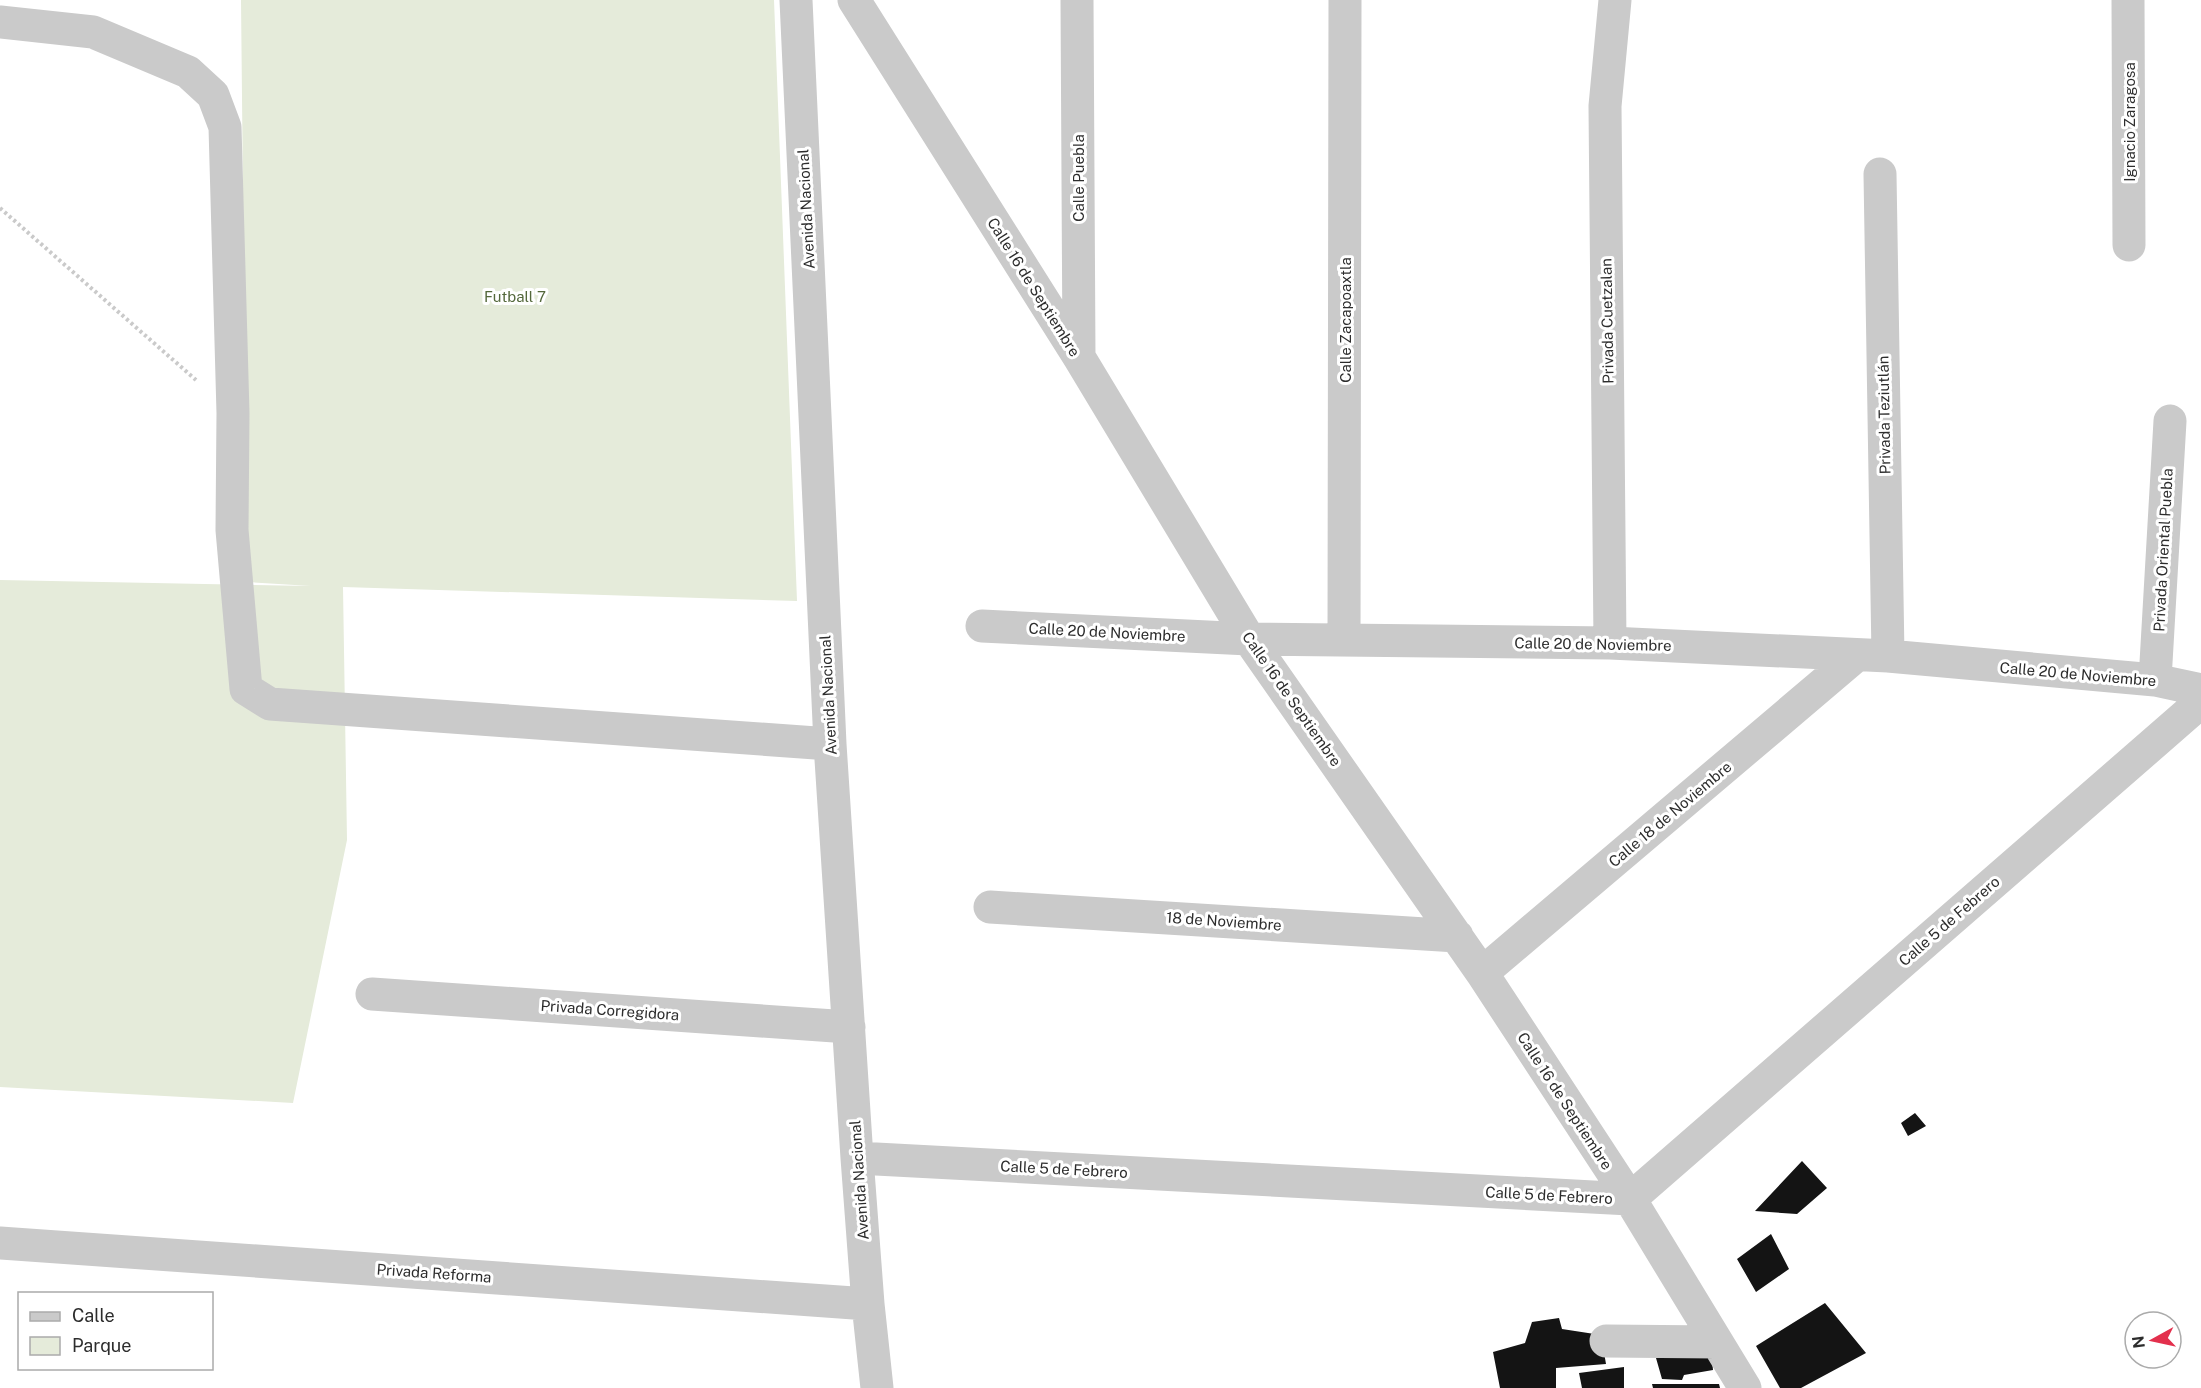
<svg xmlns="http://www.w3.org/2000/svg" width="2201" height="1388" font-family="'Public Sans',sans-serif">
  <rect width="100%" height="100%" fill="#fff"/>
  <path fill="#e5ebda" d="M241,0h533l23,601 -454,-14 4,253 -54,263 -293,-16v-507l311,6 -64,-4z"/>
  <path fill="#141414" d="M1915,1113l11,13 -18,10 -7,-13z
    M1802,1161l25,27 -30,26 -42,-3z
    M1771,1234l18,35 -33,23 -19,-33z
    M1825,1303l41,50 -65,35h-21l-24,-42z
    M1559,1318l3,11 39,6 5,29 -50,4v20h-56l-7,-36 32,-9 7,-21z
    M1711,1351l2,19 -29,5 -2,5 -20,-1 -6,-21z
    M1624,1367v21h-42l-3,-15z
    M1652,1384h67l1,4h-67z"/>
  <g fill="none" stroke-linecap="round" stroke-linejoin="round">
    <path stroke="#cacaca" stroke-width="4" stroke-dasharray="3 3" stroke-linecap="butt" d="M0,208l196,172"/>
    <path stroke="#cacaca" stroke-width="33" d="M796,0l34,744 27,414 11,146 9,84
      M854,0l225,357 170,282 233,334 148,226 115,189
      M1077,0l2,357
      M2128,0l1,245
      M0,22l93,10 95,40 25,23 12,32 8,286 -1,117 14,159 24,15 560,40
      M1880,174l8,482
      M982,626l267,13 361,4 278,13 267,24 46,10
      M1344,640l1,-640
      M1610,643l-5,-537 10,-106
      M2155,680l15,-259
      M990,907l467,29
      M1482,973l375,-318
      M372,994l477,33
      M857,1158l773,41 571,-497
      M0,1243l868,61
      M1606,1341l111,1"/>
  </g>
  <g text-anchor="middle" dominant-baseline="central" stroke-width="6" stroke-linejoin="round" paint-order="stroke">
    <g font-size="15" fill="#2d2d2d" stroke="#fff">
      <text transform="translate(2129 122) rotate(-90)">Ignacio Zaragosa</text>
      <text transform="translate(1078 178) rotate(-90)">Calle Puebla</text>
      <text transform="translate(806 209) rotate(-93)">Avenida Nacional</text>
      <text transform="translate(1034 287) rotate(58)">Calle 16 de Septiembre</text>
      <text transform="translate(1345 320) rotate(-90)">Calle Zacapoaxtla</text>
      <text transform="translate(1607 321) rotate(-91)">Privada Cuetzalan</text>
      <text transform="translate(1884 415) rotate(-91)">Privada Teziutlán</text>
      <text transform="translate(2163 550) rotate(-87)">Privada Oriental Puebla</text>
      <text transform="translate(1107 632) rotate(3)">Calle 20 de Noviembre</text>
      <text transform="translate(1593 644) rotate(1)">Calle 20 de Noviembre</text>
      <text transform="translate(2078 674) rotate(5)">Calle 20 de Noviembre</text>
      <text transform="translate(828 695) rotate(-93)">Avenida Nacional</text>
      <text transform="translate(1292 699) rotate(55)">Calle 16 de Septiembre</text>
      <text transform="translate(1670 814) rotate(-40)">Calle 18 de Noviembre</text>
      <text transform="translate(1224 921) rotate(4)">18 de Noviembre</text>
      <text transform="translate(1949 921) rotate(-41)">Calle 5 de Febrero</text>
      <text transform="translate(610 1010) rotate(4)">Privada Corregidora</text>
      <text transform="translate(1565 1101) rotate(57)">Calle 16 de Septiembre</text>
      <text transform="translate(1064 1169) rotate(3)">Calle 5 de Febrero</text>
      <text transform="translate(859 1180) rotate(-94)">Avenida Nacional</text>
      <text transform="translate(1549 1195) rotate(3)">Calle 5 de Febrero</text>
      <text transform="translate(434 1273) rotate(4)">Privada Reforma</text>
    </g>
    <g font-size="15" fill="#54683b" stroke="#fff">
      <text x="515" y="296">Futball 7</text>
    </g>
  </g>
  <rect x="18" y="1292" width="195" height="78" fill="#ffffff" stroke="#ababab" stroke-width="1.5"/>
  <rect x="30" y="1312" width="30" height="9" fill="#cacaca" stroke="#ababab" stroke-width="1.5"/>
  <text x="72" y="1322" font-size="18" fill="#2d2d2d">Calle</text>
  <rect x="30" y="1337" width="30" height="18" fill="#e5ebda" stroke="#ababab" stroke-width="1.5"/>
  <text x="72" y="1352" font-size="18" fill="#2d2d2d">Parque</text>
  <g transform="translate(2153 1340) rotate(262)"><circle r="28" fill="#ffffff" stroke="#ababab" stroke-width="1.5"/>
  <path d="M0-4.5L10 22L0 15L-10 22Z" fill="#e3304d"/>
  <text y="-9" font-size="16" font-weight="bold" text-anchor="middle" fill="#2d2d2d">N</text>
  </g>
</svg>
